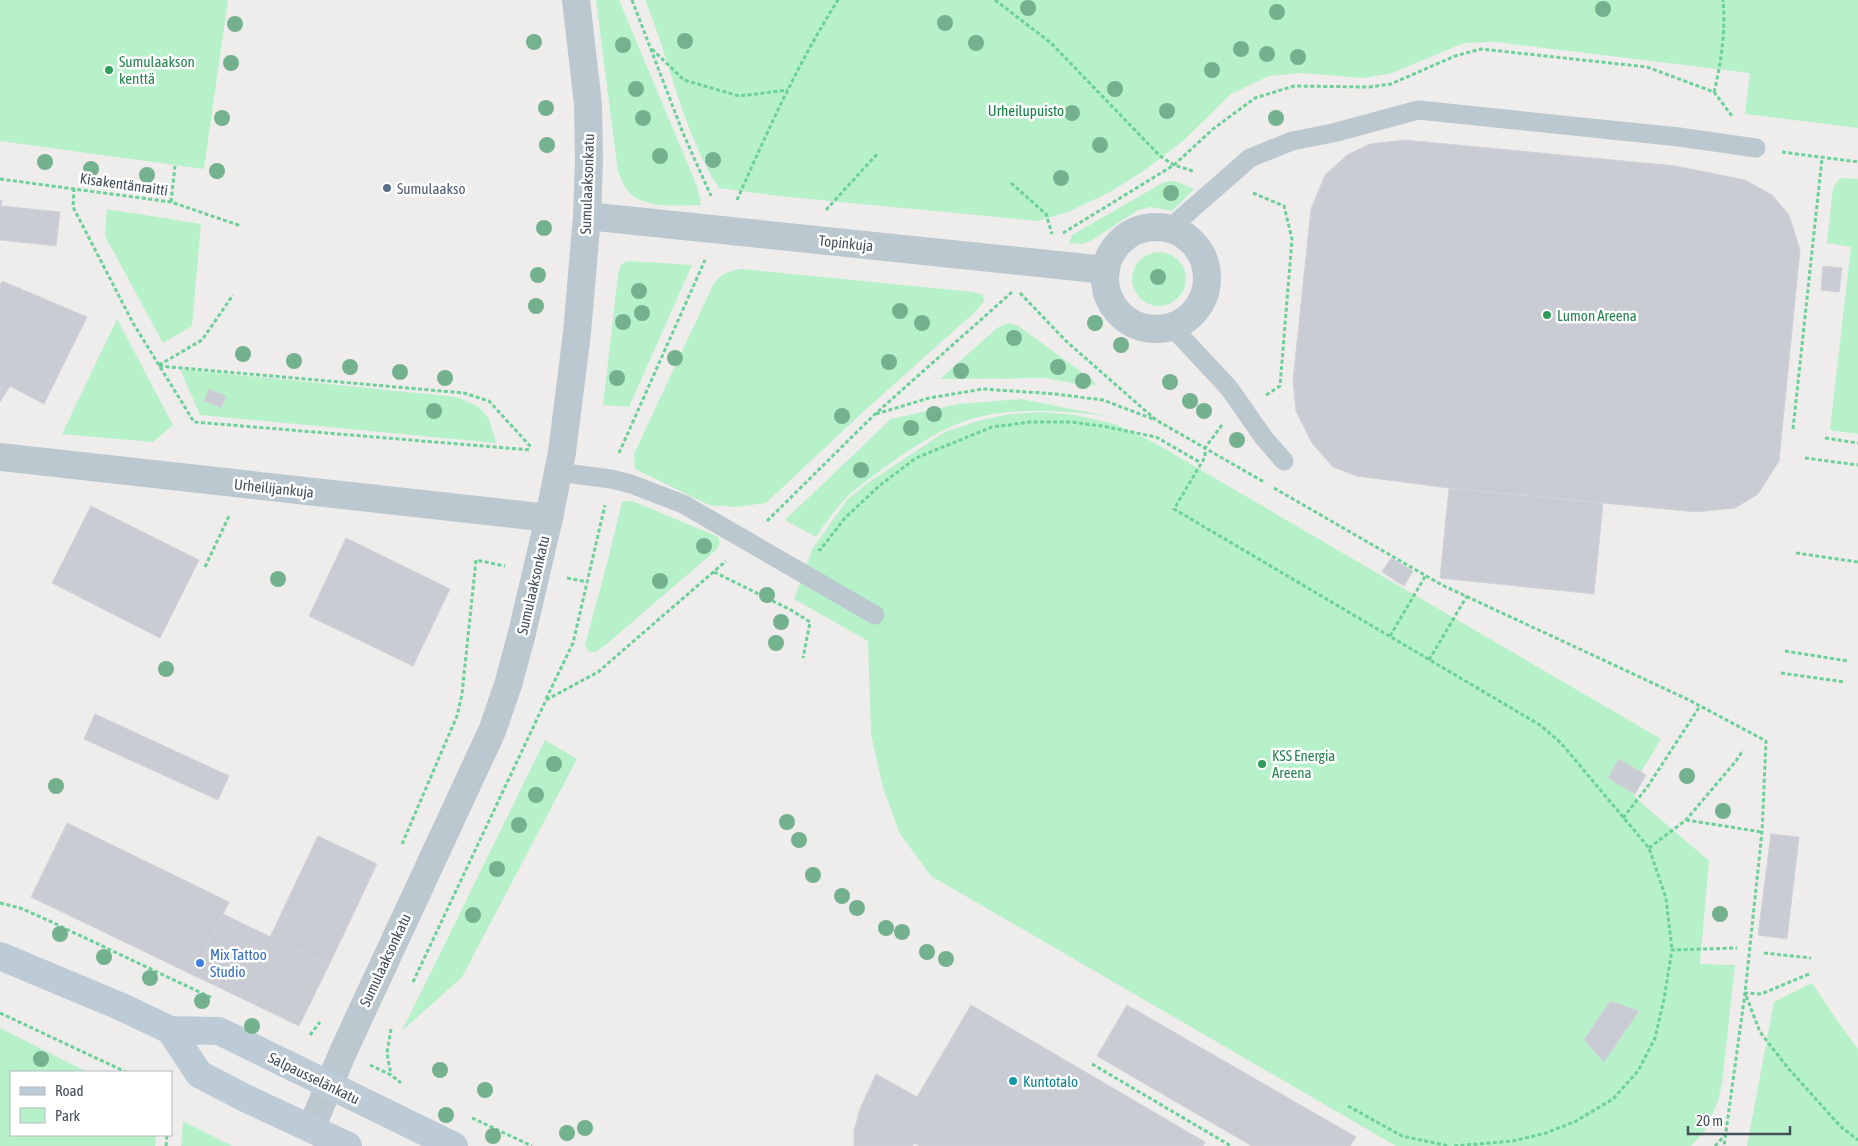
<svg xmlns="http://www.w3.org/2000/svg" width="1858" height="1146" font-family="'Asap Condensed',sans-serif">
  <rect width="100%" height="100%" fill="#efecec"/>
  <path fill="#b6f1c9" d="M0,0h228l-24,169 -204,-28z
    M596,0h23l78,186 4,19c-23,0 -58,5 -74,-15 -4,-5 -6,-12 -9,-18z
    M645,0h1213v128l-113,-14 5,-41 -255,-31 -31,1 -72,30 -29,5 -62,-5 -32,3 -38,18 -47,46 -38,29 -34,22 -44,21 -30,9 -260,-25 -59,-8c-37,-57 -48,-126 -74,-188z
    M1840,178l18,1v255l-28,-4 21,-183 -24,-4 6,-55z
    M1175,181l19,8 -22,22 -21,-4 -13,3 -46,30 -9,4 -14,-1 3,-8 92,-53z
    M107,209l94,15 -9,102 -29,17 -58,-107z
    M1132 279a27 27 0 1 1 54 0a27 27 0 1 1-54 0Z
    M629,261l63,4 -63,142 -26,-2 15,-129c1,-7 2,-14 11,-15z
    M742,269l232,23 9,3 1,6 -8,10 -113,101 -97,91 -30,4 -27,-2 -74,-36 -1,-15 80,-171c8,-10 15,-12 28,-14z
    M117,319l56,106 -20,17 -91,-8z
    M1008,323l9,2 77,56 1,4 -8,1 -42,-8 -105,1 57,-51z
    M180,369l277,28 22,10 10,12 7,24 -296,-28z
    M1021,399l91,18c-43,-6 -86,-10 -129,-1 -39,8 -79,37 -110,60 -8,6 -17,12 -24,19 -12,12 -23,27 -33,42l-31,-17 106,-101 67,-15z
    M1041,412l34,3 40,9 38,18 508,297 -31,51 8,10 71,61 -9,103 35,1 -13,119 -5,20 -13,28 -13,14h-295l-465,-270 -31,-42 -17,-46 -12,-54 -3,-93 -74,-42 19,-51 34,-48 22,-18 76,-50 36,-12 30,-6z
    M632,501l82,34 5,3v6l-3,6 -107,92 -13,10h-7l-4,-7 24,-89 13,-54z
    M545,740l32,19 -115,218 -60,54z
    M1812,983l26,39 20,27v97h-111l27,-144z
    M0,1028l87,44h-76v63h145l-1,11h-155z
    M183,1121l49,25h-51z"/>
  <path fill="#c9ccd2" stroke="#d0d3d9" d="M1405,140l271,26 69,14 27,15 17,20 11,35 -21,211 -21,33 -23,14 -39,4 -247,-24 -92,-12 -24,-9 -21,-24 -16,-32 -3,-31 18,-171 14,-34 22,-20 23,-11z
    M0,200h2l-1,6 59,6 -4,34 -56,-6z
    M1823,266l19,2 -3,24 -18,-2z
    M2,281l85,36 -43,87 -34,-18 -10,16v-117z
    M209,389l17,7 -5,12 -17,-7z
    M1449,488l154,15 -9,91 -154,-16z
    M91,506l108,54 -39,78 -108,-55z
    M346,538l104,51 -37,77 -104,-50z
    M1391,558l22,13 -9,15 -22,-14z
    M95,714l134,62 -11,24 -134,-61z
    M1619,759l27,16 -11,19 -27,-16z
    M67,823l162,79 -36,73 -162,-78z
    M1771,834l28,3 -12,102 -29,-4z
    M318,836l59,28 -48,101 -59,-28z
    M223,914l106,51 -30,61 -106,-51z
    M1610,1001l29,10 -35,51 -20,-22z
    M971,1005l234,137 -2,4h-283l-6,-3 -2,3h-58v-15l6,-22 16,-35 41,23z
    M1127,1005l229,132 -6,9h-98l-155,-90z"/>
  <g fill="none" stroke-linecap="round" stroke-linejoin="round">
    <path stroke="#6cd199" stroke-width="3" stroke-dasharray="4 2.5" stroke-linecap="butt" d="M632,0l51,133 28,63
      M995,0l56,43 109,113 14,9 19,6
      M652,49l32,31 55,16 49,-6
      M1714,92c7,-28 12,-64 9,-92
      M1782,152l76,10
      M0,179l171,23 70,24
      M1011,183l35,31 6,20
      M74,188l-1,19 60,116 61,99 337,28
      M1253,193l31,13 8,33 -12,147 -14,9
      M737,200c30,-68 61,-137 101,-200
      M171,202l4,-36
      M826,210l52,-57
      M1063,233l111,-68 39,-36 42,-31 39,-12 75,1 22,-3 64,-28 26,-7 166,18 67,25 18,24
      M1020,293l46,48 90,79 108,62
      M159,365l43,-25 31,-45
      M159,366l305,27 25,8 42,46
      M876,414l53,-16 54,-9 73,5 47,6 50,19
      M1222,425l-17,23v9l-31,52 366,216 21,18 88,105 17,50 6,52
      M1793,429l29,-271
      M1825,438l33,5
      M619,453l86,-193
      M1805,458l53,7
      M1274,488l168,97 245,114 79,42 -4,91 -17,161 -21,153
      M767,521l107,-106 138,-123
      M818,549l2,1 25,-32 34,-32 37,-28 76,-31 38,-5h40l32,4 54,11 45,26
      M1796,553l62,9
      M205,567l25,-53
      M714,572l77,38 19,12 -7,36
      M567,578l21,4
      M1390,636l36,-61
      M1785,651l63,10
      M1429,660l38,-64
      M1781,673l64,9
      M546,699l27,-56 32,-138
      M1623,818l25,-32 52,-80
      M1686,820l76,12
      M402,844l55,-128 5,-22 14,-134 29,6
      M1649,848l37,-28 50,-59 7,-11
      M0,903l20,5 23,10 169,80
      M1764,953l47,5
      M1809,974l-48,20 -16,-1 15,39 28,36 53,59 17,13
      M413,982l133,-282 52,-28 128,-111
      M0,1013l126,59
      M391,1029l-4,24 4,22
      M310,1035l10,-13
      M1092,1064l139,82
      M370,1065l21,10 10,8
      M1348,1106l54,30 47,10
      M472,1118l60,28
      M166,1146l1,-11
      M1454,1146l59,-5 33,-8 30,-12 37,-22 25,-28 17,-33 9,-39 8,-49 65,-2
      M1715,1146l11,-12"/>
    <path stroke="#bcc8d0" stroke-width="19" d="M1170,228l80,-70 42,-17 41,-8 85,-23 261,27 77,11
      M1172,327l57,61 35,50 20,23
      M558,472l53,7 20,5 52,20 192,111"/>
    <path stroke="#bcc8d0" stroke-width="28" d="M587,216l519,54
      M1105 278a51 51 0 1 1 102 0a51 51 0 1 1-102 0Z
      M0,457l549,61
      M311,1129l32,-77 149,-321 16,-46 14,-52 27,-115 13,-66 15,-119 10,-117 2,-56 -1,-56 -12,-104"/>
    <path stroke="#bdcbd7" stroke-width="28" d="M0,956l124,52 46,22 49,1 235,115
      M170,1030l29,44 46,24 103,48"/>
  </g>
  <g fill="#74b18e">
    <circle cx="1028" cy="8" r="8"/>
    <circle cx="1603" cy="9" r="8"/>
    <circle cx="1277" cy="12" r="8"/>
    <circle cx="945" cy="23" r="8"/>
    <circle cx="235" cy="24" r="8"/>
    <circle cx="685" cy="41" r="8"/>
    <circle cx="534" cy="42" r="8"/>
    <circle cx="976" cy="43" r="8"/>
    <circle cx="623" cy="45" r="8"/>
    <circle cx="1241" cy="49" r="8"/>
    <circle cx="1267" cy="54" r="8"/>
    <circle cx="1298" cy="57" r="8"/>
    <circle cx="231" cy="63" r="8"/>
    <circle cx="1212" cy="70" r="8"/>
    <circle cx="636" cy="89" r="8"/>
    <circle cx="1115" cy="89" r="8"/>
    <circle cx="546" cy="108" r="8"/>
    <circle cx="1167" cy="111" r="8"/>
    <circle cx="1072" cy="113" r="8"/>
    <circle cx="222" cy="118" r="8"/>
    <circle cx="643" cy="118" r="8"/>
    <circle cx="1276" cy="118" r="8"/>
    <circle cx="547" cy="145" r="8"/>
    <circle cx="1100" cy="145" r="8"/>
    <circle cx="660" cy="156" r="8"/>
    <circle cx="713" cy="160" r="8"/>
    <circle cx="45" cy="162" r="8"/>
    <circle cx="91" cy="169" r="8"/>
    <circle cx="217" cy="171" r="8"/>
    <circle cx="147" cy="175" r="8"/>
    <circle cx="1061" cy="178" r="8"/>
    <circle cx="1171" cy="193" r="8"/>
    <circle cx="544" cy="228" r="8"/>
    <circle cx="538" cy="275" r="8"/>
    <circle cx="1158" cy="277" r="8"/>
    <circle cx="639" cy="291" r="8"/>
    <circle cx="536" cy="306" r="8"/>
    <circle cx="900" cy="311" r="8"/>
    <circle cx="642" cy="313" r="8"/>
    <circle cx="623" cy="322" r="8"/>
    <circle cx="922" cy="323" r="8"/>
    <circle cx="1095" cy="323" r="8"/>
    <circle cx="1014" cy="338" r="8"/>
    <circle cx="1121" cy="345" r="8"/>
    <circle cx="243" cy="354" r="8"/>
    <circle cx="675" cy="358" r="8"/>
    <circle cx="294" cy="361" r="8"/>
    <circle cx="889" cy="362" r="8"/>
    <circle cx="350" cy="367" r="8"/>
    <circle cx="1058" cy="367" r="8"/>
    <circle cx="961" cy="371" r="8"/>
    <circle cx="400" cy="372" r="8"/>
    <circle cx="445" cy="378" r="8"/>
    <circle cx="617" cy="378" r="8"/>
    <circle cx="1083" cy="381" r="8"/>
    <circle cx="1170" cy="382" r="8"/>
    <circle cx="1190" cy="401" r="8"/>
    <circle cx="434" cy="411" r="8"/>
    <circle cx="1204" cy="411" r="8"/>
    <circle cx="934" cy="414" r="8"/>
    <circle cx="842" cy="416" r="8"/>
    <circle cx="911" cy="428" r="8"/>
    <circle cx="1237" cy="440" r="8"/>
    <circle cx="861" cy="470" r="8"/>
    <circle cx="704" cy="546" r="8"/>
    <circle cx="278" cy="579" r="8"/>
    <circle cx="660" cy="581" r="8"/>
    <circle cx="767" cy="595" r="8"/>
    <circle cx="781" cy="622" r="8"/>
    <circle cx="776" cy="643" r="8"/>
    <circle cx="166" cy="669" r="8"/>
    <circle cx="554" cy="764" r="8"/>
    <circle cx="1687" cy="776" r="8"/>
    <circle cx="56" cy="786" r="8"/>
    <circle cx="536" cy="795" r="8"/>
    <circle cx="1723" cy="811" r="8"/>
    <circle cx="787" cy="822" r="8"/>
    <circle cx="519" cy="825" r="8"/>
    <circle cx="799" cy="840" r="8"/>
    <circle cx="497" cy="869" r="8"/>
    <circle cx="813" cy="875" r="8"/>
    <circle cx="842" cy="896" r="8"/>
    <circle cx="857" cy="908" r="8"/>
    <circle cx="1720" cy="914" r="8"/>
    <circle cx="473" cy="915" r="8"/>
    <circle cx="886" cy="928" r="8"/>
    <circle cx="902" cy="932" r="8"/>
    <circle cx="60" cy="934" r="8"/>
    <circle cx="927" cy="952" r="8"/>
    <circle cx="104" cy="957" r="8"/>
    <circle cx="946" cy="959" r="8"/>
    <circle cx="150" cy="978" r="8"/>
    <circle cx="202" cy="1001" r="8"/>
    <circle cx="252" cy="1026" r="8"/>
    <circle cx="41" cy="1059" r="8"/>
    <circle cx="440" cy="1070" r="8"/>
    <circle cx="485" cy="1090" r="8"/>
    <circle cx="446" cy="1115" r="8"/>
    <circle cx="585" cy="1128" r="8"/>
    <circle cx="567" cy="1133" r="8"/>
    <circle cx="493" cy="1136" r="8"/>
  </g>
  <g fill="#2e9e5b" stroke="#fff" stroke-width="2">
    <circle cx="109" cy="70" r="5"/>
    <circle cx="1547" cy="315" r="5"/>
    <circle cx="1262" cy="764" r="5"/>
  </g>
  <circle fill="#5c6f8a" stroke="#fff" stroke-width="2" cx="387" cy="188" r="5"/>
  <circle fill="#3f7fe0" stroke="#fff" stroke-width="2" cx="200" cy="963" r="5"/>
  <circle fill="#0f9aa8" stroke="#fff" stroke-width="2" cx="1013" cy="1081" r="5"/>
  <g text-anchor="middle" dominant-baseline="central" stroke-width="5" stroke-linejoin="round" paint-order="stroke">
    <g font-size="15" fill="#27864d" stroke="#fff" text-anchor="start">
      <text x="119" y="61">Sumulaakson<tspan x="119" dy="17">kenttä</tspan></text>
      <text x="1557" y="315">Lumon Areena</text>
      <text x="1272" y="755">KSS Energia<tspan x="1272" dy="17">Areena</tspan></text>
    </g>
    <g font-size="15" fill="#108041" stroke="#fff">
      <text x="1026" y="110">Urheilupuisto</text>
    </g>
    <g font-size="15" fill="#44515b" stroke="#fff">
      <text transform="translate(124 184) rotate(8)">Kisakentänraitti</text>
      <text transform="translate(587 184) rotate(-88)">Sumulaaksonkatu</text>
      <text transform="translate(846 243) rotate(6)">Topinkuja</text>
      <text transform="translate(274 488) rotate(6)">Urheilijankuja</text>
      <text transform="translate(533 585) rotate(-77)">Sumulaaksonkatu</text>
      <text transform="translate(385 960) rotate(-65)">Sumulaaksonkatu</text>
      <text transform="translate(314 1078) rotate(26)">Salpausselänkatu</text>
    </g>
    <g font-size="15" fill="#4e5e75" stroke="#fff" text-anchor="start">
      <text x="397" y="188">Sumulaakso</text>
    </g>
    <g font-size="15" fill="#366cbe" stroke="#fff" text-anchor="start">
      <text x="210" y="954">Mix Tattoo<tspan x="210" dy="17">Studio</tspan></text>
    </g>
    <g font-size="15" fill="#0d838f" stroke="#fff" text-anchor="start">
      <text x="1023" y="1081">Kuntotalo</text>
    </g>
  </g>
  <rect x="10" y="1071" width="162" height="65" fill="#ffffff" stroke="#b4b9bd"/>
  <rect x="20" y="1087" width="25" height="8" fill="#bdcbd7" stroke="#b4b9bd"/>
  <text x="55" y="1096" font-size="15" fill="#44515b">Road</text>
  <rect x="20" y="1108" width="25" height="15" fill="#b6f1c9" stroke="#b4b9bd"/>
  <text x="55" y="1121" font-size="15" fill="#44515b">Park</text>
  <path d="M1688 1126v8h102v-8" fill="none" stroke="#44515b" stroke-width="2.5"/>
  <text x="1696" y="1126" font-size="15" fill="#44515b" stroke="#ffffff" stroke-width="4" paint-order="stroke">20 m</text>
</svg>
